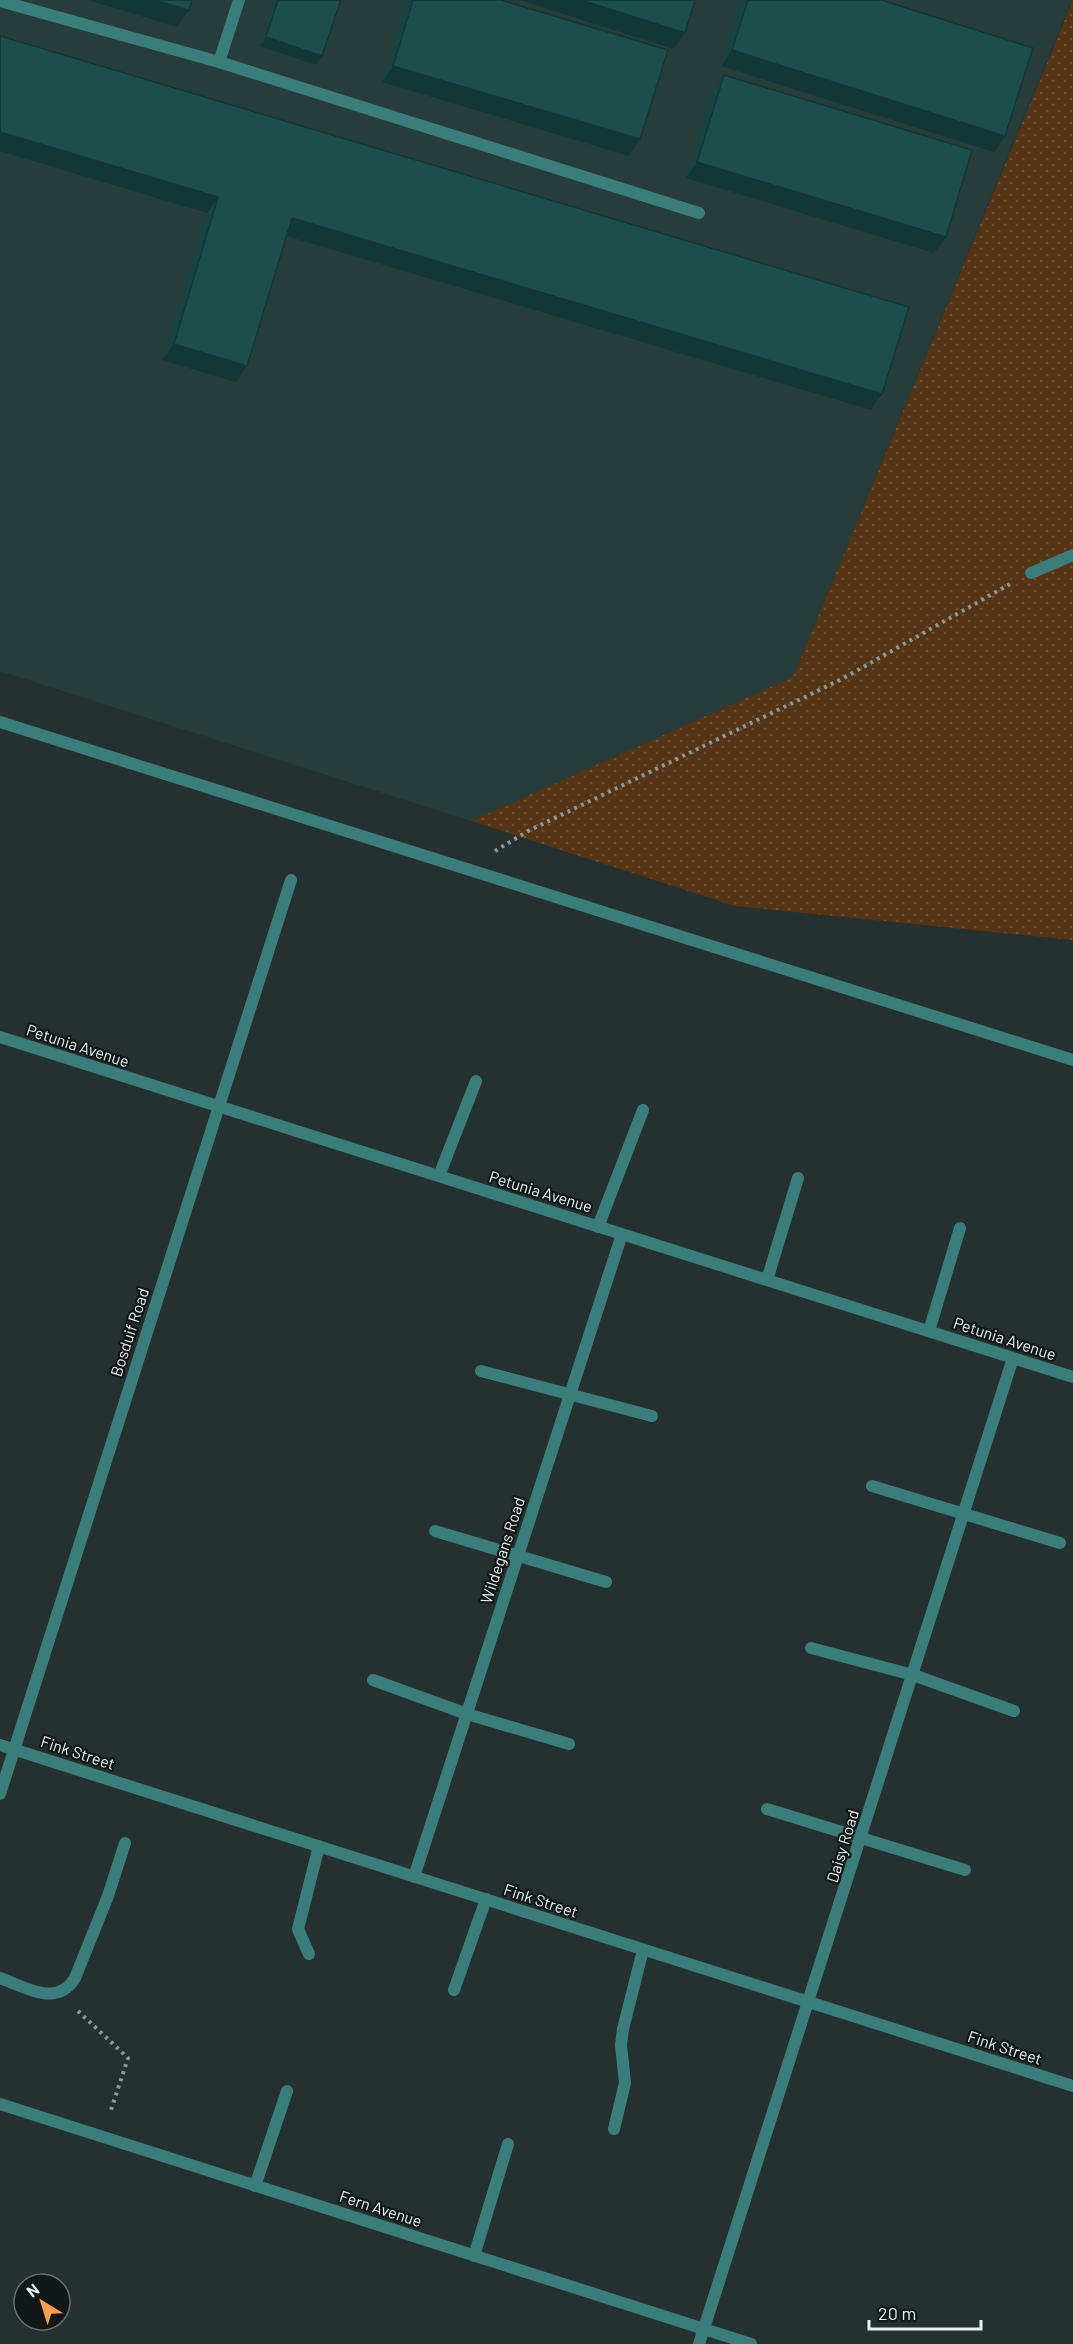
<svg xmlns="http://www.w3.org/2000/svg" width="1073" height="2344" font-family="Barlow,sans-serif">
  <defs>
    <pattern id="grass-dots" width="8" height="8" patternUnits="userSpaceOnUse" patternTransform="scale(1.5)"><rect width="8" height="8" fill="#553315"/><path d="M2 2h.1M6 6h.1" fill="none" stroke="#6d5137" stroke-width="1.8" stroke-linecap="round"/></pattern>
  </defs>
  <rect width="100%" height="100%" fill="#243130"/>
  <path fill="#273d3c" d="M0,0h1072l-279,677 -322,144 -471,-150z"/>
  <path fill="url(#grass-dots)" d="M1073,0v940l-338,-34 -264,-85 322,-144z"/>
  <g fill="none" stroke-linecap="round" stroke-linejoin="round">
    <path stroke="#8c9796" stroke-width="4" stroke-dasharray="3 4.5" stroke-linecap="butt" d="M495,851l33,-20 314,-152 168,-95
      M78,2011l50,47 -18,55"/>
    <path stroke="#3b7d7b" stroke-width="12" d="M0,1l219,61 480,151
      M219,62l20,-62
      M1031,573l42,-18
      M439,1176l37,-95
      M598,1227l45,-117
      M481,1371l171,45
      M872,1486l188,57
      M435,1531l171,51
      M811,1648l102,27 101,36
      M373,1680l94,34 102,30
      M767,1809l198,61
      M309,1954l-11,-25 21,-83
      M0,1978c25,9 57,30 75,0l33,-82 17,-53
      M454,1990l32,-91
      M614,2129l11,-46 -4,-38 2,-16 20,-79
      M255,2186l32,-95
      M474,2256l34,-112"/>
    <path stroke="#3b7d7b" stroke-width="12" d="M0,722l1073,338
      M0,1037l1073,340
      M767,1280l31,-102
      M929,1331l31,-103
      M0,1745l1073,341
      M0,1794l291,-914
      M414,1877l208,-643
      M0,2104l751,240
      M699,2344l314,-986"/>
  </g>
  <path fill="#174342" d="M275,0h66l-25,65 -56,-19z
    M407,0h94l128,156 -247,-74z
    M741,0h140l124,136 -11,16 -273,-86z
    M0,36l871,374 -585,-174 -39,130 -11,16 -74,-22 45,-147z
    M724,75l210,178 -248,-75 27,-87z"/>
  <path fill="#133736" d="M88,0h66l35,10 -12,17z
    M520,0h61l104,33 -12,16z
    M266,37l56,19 -6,9 -56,-19z
    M732,50l273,86 -11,16 -273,-86z
    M393,66l247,73 -11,17 -247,-74z
    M0,132l218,65 -11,16 -207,-62z
    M697,162l249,75 -12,16 -248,-75z
    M292,218l590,176 -11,16 -591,-176z
    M174,344l73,22 -11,16 -74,-22z"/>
  <path fill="#1b4e4d" stroke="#133736" stroke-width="1.5" d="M154,0h38l-3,10z
    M278,0h63l-19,56 -56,-19z
    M413,0h88l167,50 -28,89 -247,-73z
    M581,0h114l-10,33z
    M748,0h133l152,48 -28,88 -273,-86z
    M0,36l909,271 -27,87 -590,-176 -45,148 -73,-22 44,-147 -218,-65z
    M724,75l248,75 -26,87 -249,-75z"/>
  <g text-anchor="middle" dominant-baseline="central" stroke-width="4.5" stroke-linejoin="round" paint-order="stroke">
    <g font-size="16" fill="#e8f1f0" stroke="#121717">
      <text transform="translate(78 1045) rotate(18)">Petunia Avenue</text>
      <text transform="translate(541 1191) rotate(17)">Petunia Avenue</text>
      <text transform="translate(129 1332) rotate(-72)">Bosduif Road</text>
      <text transform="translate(1005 1338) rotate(18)">Petunia Avenue</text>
      <text transform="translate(502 1550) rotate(-72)">Wildegans Road</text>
      <text transform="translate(78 1752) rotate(18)">Fink Street</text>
      <text transform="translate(842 1846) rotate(-73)">Daisy Road</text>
      <text transform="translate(541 1900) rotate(18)">Fink Street</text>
      <text transform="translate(1005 2047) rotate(18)">Fink Street</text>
      <text transform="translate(381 2208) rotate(18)">Fern Avenue</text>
    </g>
  </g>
  <g transform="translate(42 2302) rotate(322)"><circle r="28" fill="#121717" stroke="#686e6e" stroke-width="1.5"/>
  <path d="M0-4.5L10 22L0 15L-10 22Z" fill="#fa9f4f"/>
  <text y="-9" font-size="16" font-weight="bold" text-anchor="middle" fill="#e8f1f0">N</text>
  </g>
  <path d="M869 2320v9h112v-9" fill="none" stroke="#e8f1f0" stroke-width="3"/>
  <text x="878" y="2320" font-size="18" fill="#e8f1f0" stroke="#121717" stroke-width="4.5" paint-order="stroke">20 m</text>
</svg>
